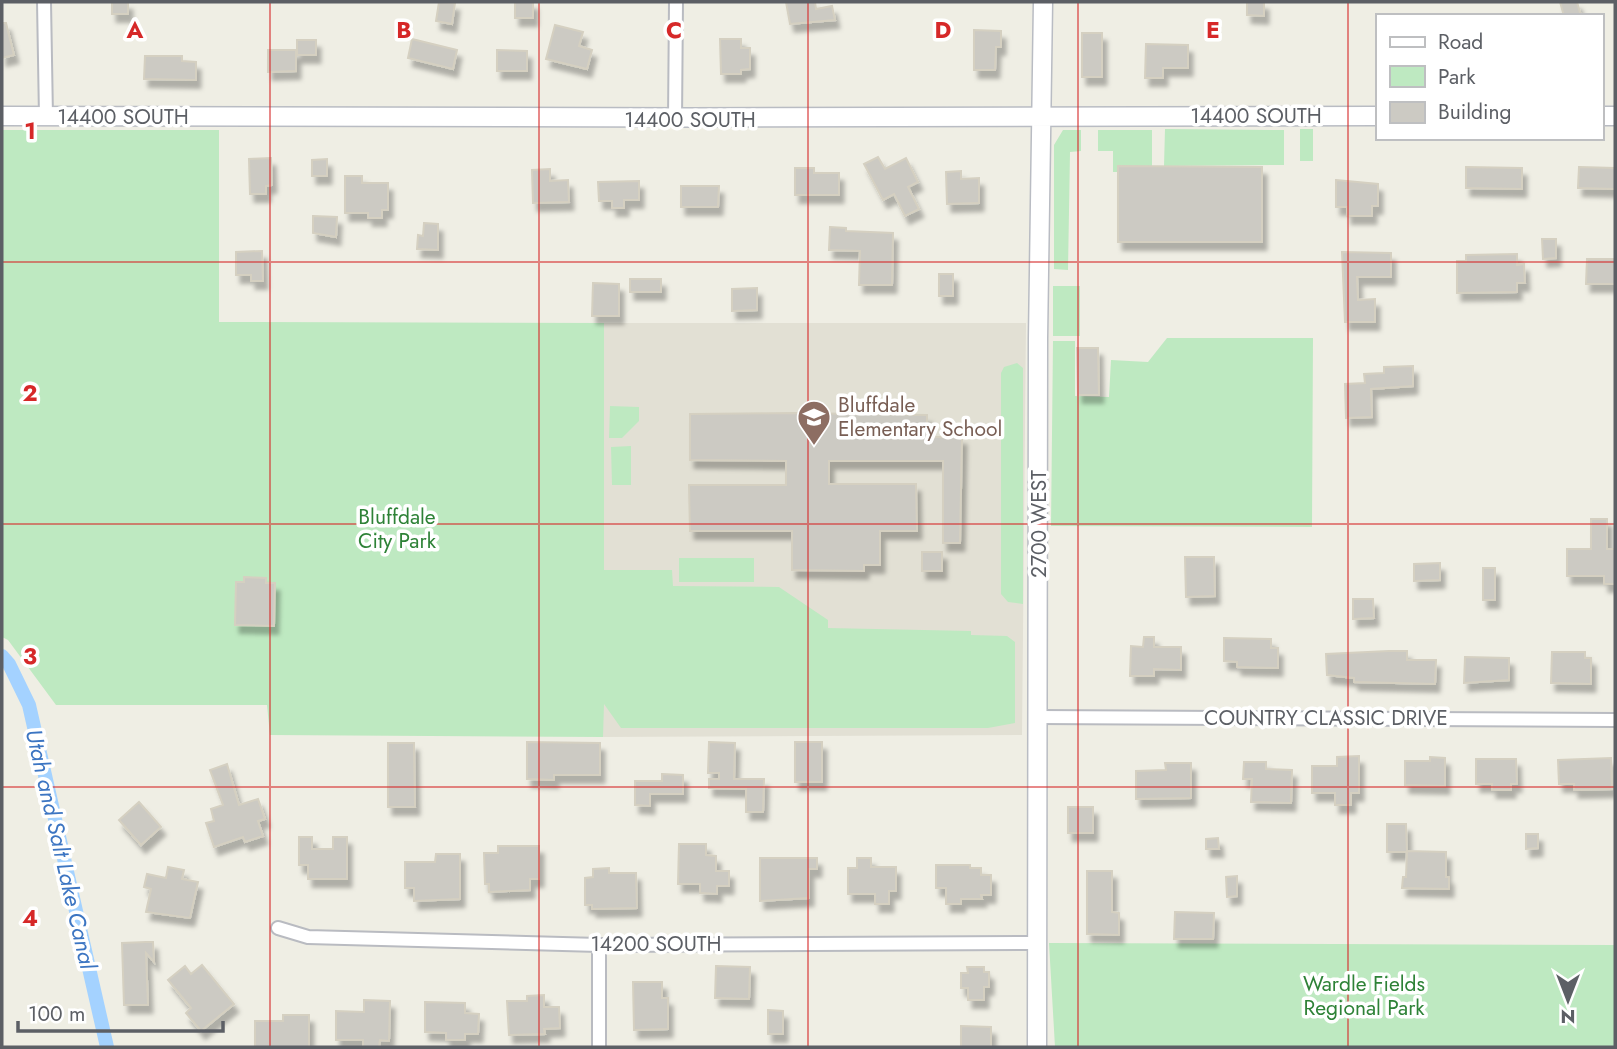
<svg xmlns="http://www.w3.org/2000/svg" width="1617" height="1049" font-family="Jost,sans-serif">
  <defs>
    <filter id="shadow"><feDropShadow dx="4.5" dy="8" stdDeviation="2" flood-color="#0004"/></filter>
  </defs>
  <rect width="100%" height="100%" fill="#efeee4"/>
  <path fill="#e2e0d4" d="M604,323h422l-4,412 -419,2z"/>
  <path fill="#bee9c1" d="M1165,129l119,1v35l-120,1z
    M1300,129h13v32h-13z
    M2,130h217v192l385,1v247h68l1,16 106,1 49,33v8l143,3v4l36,1 8,6v81l-27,5h-367l-17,-24 -1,33 -333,-2 -3,-30h-211l-48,-65 -6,-3z
    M1063,130h18v21l-11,1 -2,118 -14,-1v-124z
    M1098,130h54v36l-34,1v5h-5v-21h-15z
    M1053,286h27v50h-27z
    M1167,338h146l-1,189 -261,-1 2,-185h22v55l34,1 2,-37 37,2z
    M1017,363l6,5v236l-15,-2 -7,-8v-221l3,-6z
    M610,406l29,1v14l-17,17h-13z
    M631,446v39h-19l-1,-38z
    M679,558h75v24h-75z
    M1049,943l566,2v102h-560z"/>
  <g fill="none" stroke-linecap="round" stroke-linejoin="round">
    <path stroke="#a4d2ff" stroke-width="14" d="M2,656l7,8 20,41 78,342"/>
  </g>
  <path fill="#cccac3" stroke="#d5d0c1" stroke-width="2" filter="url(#shadow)" d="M112,2h16v12h-16z
    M439,2l16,1 -3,21 -16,-3z
    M515,2h18v16h-18z
    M786,2h29l1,7 16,-3 3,14 -45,4z
    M1247,2h17v14l-17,-1z
    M1560,2h17l4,14h-17z
    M2,23h4l8,32 -12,3z
    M555,25l28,7 -4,14 13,4 -5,19 -41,-10z
    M974,30l27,1v16h-5l-1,23h-21z
    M1082,33h20v44h-20z
    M412,39l45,11 -4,19 -45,-11z
    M720,39h21v9h9v21l-9,1v4h-20z
    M297,40h19v15h-19z
    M1146,44l42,1v23h-25v10h-18z
    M268,50h28v21l-28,1z
    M497,50l30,1v20h-30z
    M145,56h37v5l14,1v18l-52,-1z
    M878,157l7,12 21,-11 12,24 -10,5 11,22 -14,7 -11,-22 -11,6 -19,-36z
    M271,158l1,27 -6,1v8h-16l-1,-35z
    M327,159v17h-15v-16z
    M1118,166l144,1v75h-144z
    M1466,167l56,1v21l-56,-1z
    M1579,167l36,1v21l-37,-1z
    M795,168h19v5h25v22h-44z
    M550,169v12l18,-1 1,22 -36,1 -1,-33z
    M961,171v8l18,-1v25l-32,1 -1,-32z
    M345,176h17v7h26v27h-6v8h-14v-5h-23z
    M1336,180l42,4v22h-6v10h-25v-9h-11z
    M639,181v19h-15v8h-12v-7h-13l-1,-19z
    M681,186h38l-1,21h-37z
    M313,216l24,1 -1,20 -23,-4z
    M424,223l14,1v26l-21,-1 1,-14 5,1z
    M830,227l16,1v3l47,2 -1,52h-33l1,-34 -31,-1z
    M1542,239h14v19l-13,1z
    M262,251l1,30h-12v-6h-15v-23z
    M1342,252l49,1v24h-34l1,23 17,-1v23h-30z
    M1517,254v11l7,-1 1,19h-8v9l-60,1v-32h9v-6z
    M1587,259h28v25h-29z
    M939,274h14v22h-14z
    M630,279h31v13h-31z
    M593,283l26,1v32h-27z
    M757,288v22l-25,1v-22z
    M1077,348h21l1,47h-21z
    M1413,366v20l-42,3 1,28 -26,1 -1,-34 20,-1 -1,-9 20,-1v-6z
    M795,413l132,2v22h35l-2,106h-17v-82h-114v23h87l1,47h-37v34h-16v6l-72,-1v-39h-102l-1,-46h97v-24l-96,-1v-46z
    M1591,519h16v30h8v35h-11v-8h-37v-27h24z
    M922,552h20v19h-20z
    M1185,557h29l1,39 -29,1z
    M1440,563v17l-26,1v-17z
    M1483,568h12v32h-12z
    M244,577l22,1v5h9l-1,43 -39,-1 1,-43h8z
    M1353,599h20l1,19 -21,1z
    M1144,637h10v10h27v23l-27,-1v7h-24l1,-30 12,1z
    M1224,638l47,1v9h7v20l-41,-1v-5l-13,-1z
    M1389,651h18v9h29l-1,24 -81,-2v-4l-27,-3 -1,-21z
    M1552,652h33v6h6v26l-40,-1z
    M1465,657l44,1v22l-45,3z
    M527,742l73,1v32h-46v5l-27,-1z
    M709,742l26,1 -1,36h30l-1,33h-17v-23l-37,-1v-9h10v-6h-11z
    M795,742h27v40h-27z
    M388,743h26l1,64h-27z
    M1359,756v37h-8v12h-16v-12h-23v-27h25v-9z
    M1430,757l15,1v28l-40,-1v-24h25z
    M1611,758l1,31 -38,1v-6h-15l-1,-24z
    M1476,759h40l1,25h-6v6h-19v-6h-16z
    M1244,762h22v7l26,1 -1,33 -40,-1 1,-23h-9z
    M1165,763h26v35l-55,1v-28l30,-1z
    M227,764l12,41 19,-6 7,20 -7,2 5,15 -18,6 -2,-5 -29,10 -8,-24 8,-2 -3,-12 12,-4 -13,-35z
    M662,774l21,1v19h-33v12l-15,-1v-24h27z
    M139,802l22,25 -20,18 -22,-25z
    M1068,807h25v26h-25z
    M1387,824h19l1,28h-20z
    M1526,834h12v14l-12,1z
    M299,837h13v12h21v-12h14v42h-39v-14h-9z
    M1218,838l1,11h-13v-10z
    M679,844h27v11l10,1v15h13v15h-12v8l-17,-1v-9h-22z
    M498,846h41v33h-9v11l-41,2v-8h-4l-1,-31h14z
    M1407,851l39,1v25h3v12l-47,-1 1,-11h3z
    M436,854h24v45l-46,2v-13h-9v-26h30z
    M760,858h57v11h-8v29l-49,3z
    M857,858h14v9h25v24h-7v13h-14v-10h-27v-26h9z
    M936,865h34v3h11v7h10v20h-10l1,4h-21v5h-15v-16h-10z
    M168,867l16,3 -2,9 16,3 -8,36 -44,-6 5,-23 -7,-2 3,-13 19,4z
    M609,868v5h27l1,35 -45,1v-4h-7v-27l8,-1v-8z
    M1087,871h25v41l7,1v22l-32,-1z
    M1237,876v20l-10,1 -1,-20z
    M1175,912l39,1 -1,26h-39z
    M146,942h7l1,20 -8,-9 2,52h-24l-2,-62z
    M202,965l32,39 -33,27 -15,-18 5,-5 -23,-28 17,-14 6,8z
    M716,966l34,1 -1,32 -34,-1z
    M967,967h17v5h5v15h-5v13h-16v-12h-7v-15h7z
    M633,982h29v16h6v31l-34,1z
    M544,995v12h15l1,21 -16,1 1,5 -36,1 -2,-34h20v-5z
    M364,1000l26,1 -1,40 -9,-1 -1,7h-16v-7h-27v-29l28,1z
    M425,1002l40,1v10l14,1 -1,20h-13v6h-19v-7l-21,-1z
    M768,1010l15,1v23h-15z
    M283,1015h26v32h-54v-26h28z
    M961,1026l30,1v20h-30z"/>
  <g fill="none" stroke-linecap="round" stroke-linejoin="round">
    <defs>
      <path id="street" d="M44,2l2,115
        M675,120l1,-118
        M1038,717l577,3
        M278,928l30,9 291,8 436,-2
        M599,945v102"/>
      <path id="secondary" d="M2,116c458,3 917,1 1375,0
        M1601,116h14
        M1037,1047l1,-708 5,-337"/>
    </defs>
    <use href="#street" stroke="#b9bbc1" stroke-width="16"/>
    <use href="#secondary" stroke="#b9bcc3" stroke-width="21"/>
    <use href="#street" stroke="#fff" stroke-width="12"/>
    <use href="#secondary" stroke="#fff" stroke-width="18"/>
  </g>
  <path fill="none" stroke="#d62828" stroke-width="2" stroke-opacity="0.55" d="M270,2v1045M539,2v1045M808,2v1045M1078,2v1045M1348,2v1045M2,262h1613M2,524h1613M2,787h1613"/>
  <defs>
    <symbol id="school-pin" viewBox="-11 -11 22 30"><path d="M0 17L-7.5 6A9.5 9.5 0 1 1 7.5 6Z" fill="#8d6e63" stroke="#fff"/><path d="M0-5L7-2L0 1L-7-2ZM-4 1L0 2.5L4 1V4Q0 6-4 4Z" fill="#fff"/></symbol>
  </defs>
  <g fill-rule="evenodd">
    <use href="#school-pin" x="795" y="398" width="38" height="52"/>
  </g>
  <g text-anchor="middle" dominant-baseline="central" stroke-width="7" stroke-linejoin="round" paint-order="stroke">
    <g font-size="21" fill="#5c5f65" stroke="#fff">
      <text x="1256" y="116">14400 SOUTH</text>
      <text x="123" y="117">14400 SOUTH</text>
      <text x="690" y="120">14400 SOUTH</text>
      <text transform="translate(1039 524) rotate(-90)">2700 WEST</text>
      <text x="1326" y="718">COUNTRY CLASSIC DRIVE</text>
      <text x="656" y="944">14200 SOUTH</text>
    </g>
    <g font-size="21" fill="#785e54" stroke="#fff" text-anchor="start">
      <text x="838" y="405">Bluffdale<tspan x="838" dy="24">Elementary School</tspan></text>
    </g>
    <g font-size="21" fill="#2e8237" stroke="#fff">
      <text x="397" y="517">Bluffdale<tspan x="397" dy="24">City Park</tspan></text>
      <text x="1364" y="984">Wardle Fields<tspan x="1364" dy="24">Regional Park</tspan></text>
    </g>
    <g font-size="23" font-style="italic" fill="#3c75c2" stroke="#fff">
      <text transform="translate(61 849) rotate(77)">Utah and Salt Lake Canal</text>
    </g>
  </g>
  <g font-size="23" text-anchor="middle" font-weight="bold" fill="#d62828" stroke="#fff" stroke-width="7" stroke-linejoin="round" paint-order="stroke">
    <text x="135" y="38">A</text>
    <text x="404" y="38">B</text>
    <text x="674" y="38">C</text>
    <text x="943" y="38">D</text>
    <text x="1213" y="38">E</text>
    <text x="30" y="139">1</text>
    <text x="30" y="401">2</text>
    <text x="30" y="664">3</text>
    <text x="30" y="926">4</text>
  </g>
  <rect width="1617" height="1049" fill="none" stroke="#5c5f65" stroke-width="7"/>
  <rect x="1376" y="14" width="228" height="126" fill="#ffffff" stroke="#bebfc1" stroke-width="2"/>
  <rect x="1390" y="37" width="35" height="10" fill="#ffffff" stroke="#bebfc1" stroke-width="2"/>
  <text x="1438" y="49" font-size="21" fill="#5c5f65">Road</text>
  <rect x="1390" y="66" width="35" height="21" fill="#bee9c1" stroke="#bebfc1" stroke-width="2"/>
  <text x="1438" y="84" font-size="21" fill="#5c5f65">Park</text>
  <rect x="1390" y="102" width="35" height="21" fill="#cccac3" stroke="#bebfc1" stroke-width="2"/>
  <text x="1438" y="119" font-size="21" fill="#5c5f65">Building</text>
  <g transform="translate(1568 1000) rotate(180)" stroke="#ffffff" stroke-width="5" paint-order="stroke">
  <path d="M0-5L12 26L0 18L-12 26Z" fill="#5c5f65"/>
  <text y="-10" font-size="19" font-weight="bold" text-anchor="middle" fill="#5c5f65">N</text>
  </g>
  <path d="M18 1021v10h205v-10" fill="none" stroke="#5c5f65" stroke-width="3.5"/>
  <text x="28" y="1021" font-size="21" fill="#5c5f65" stroke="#ffffff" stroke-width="5" paint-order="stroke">100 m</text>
</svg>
